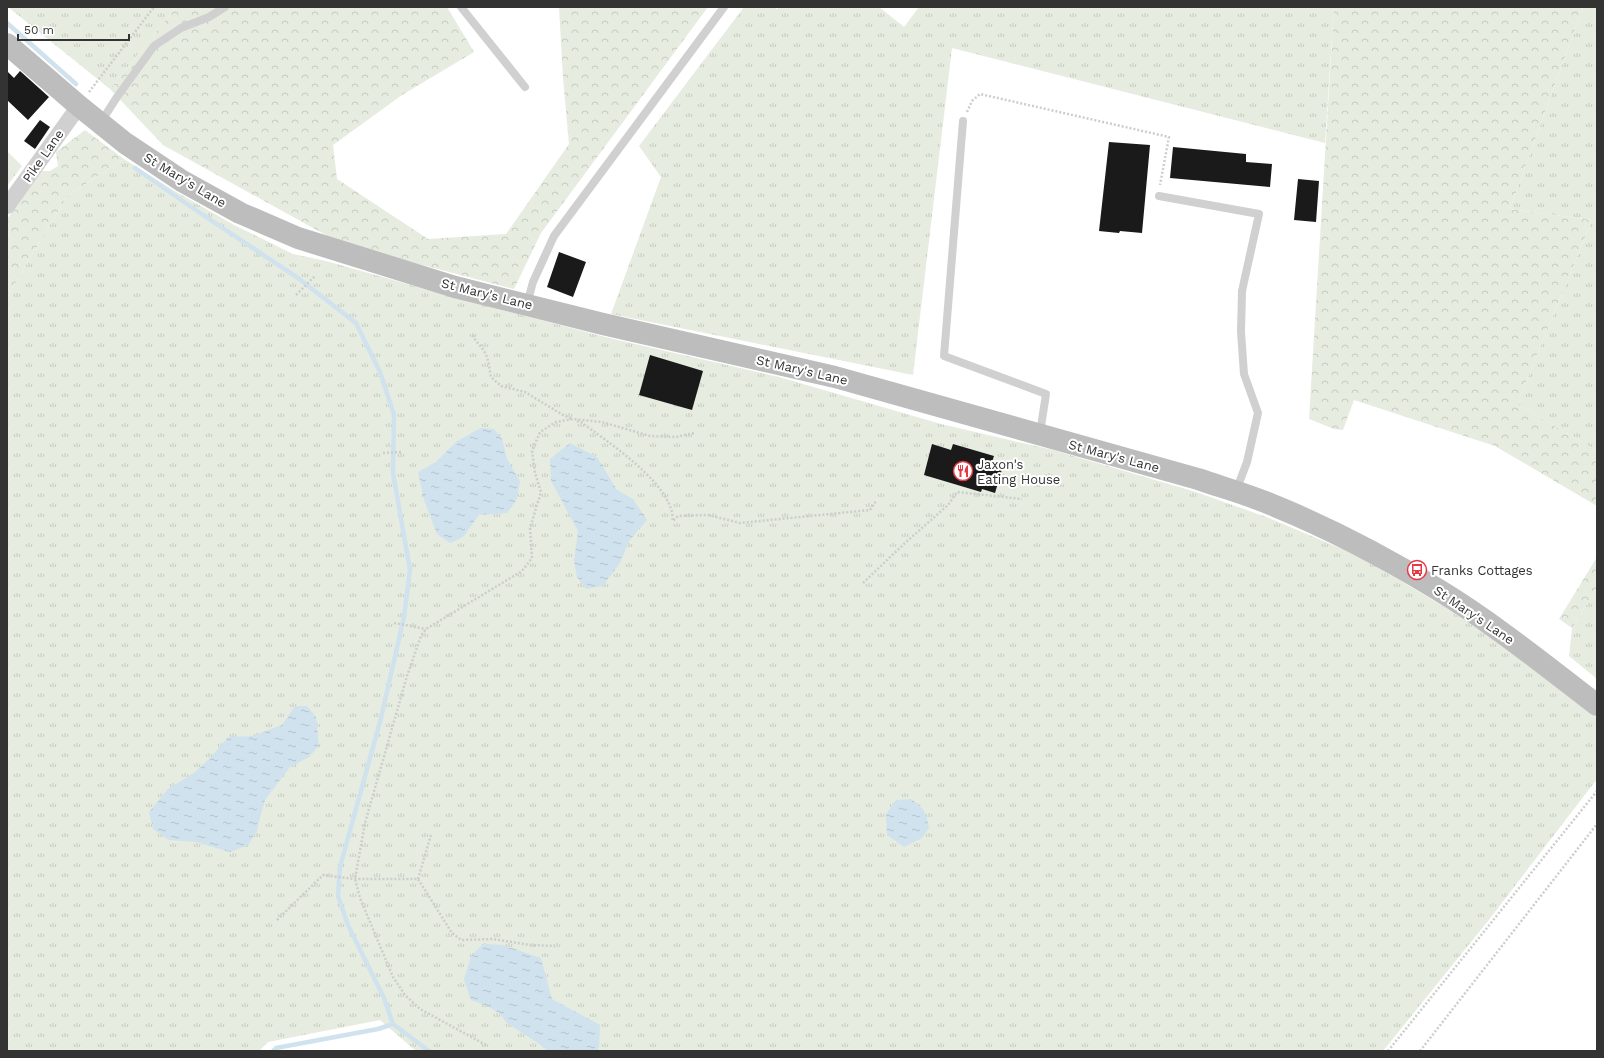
<svg xmlns="http://www.w3.org/2000/svg" width="1604" height="1058" font-family="'Work Sans',sans-serif">
  <defs>
    <pattern id="grass-tufts" width="24" height="20" patternUnits="userSpaceOnUse"><rect width="24" height="20" fill="#e6ecdf"/><path d="M3 7l-1-3M5 7V3M7 7l1-3M15 17l-1-3M17 17v-4M19 17l1-3" fill="none" stroke="#c6cbc0"/></pattern>
    <pattern id="forest-crowns" width="20" height="18" patternUnits="userSpaceOnUse"><rect width="20" height="18" fill="#e6ecdf"/><path d="M2 6a3 3 0 1 1 6 0M12 15a3 3 0 1 1 6 0" fill="none" stroke="#c6cbc0"/></pattern>
    <pattern id="water-ripples" width="26" height="14" patternUnits="userSpaceOnUse"><rect width="26" height="14" fill="#cfe2ee"/><path d="M2 4q2-2 4 0t4 0M15 11q2-2 4 0t4 0" fill="none" stroke="#b2c2cd"/></pattern>
  </defs>
  <rect width="100%" height="100%" fill="#fff"/>
  <path fill="url(#grass-tufts)" d="M8,7h168l-66,82z
    M744,7h30l3,2 3,-2h99l25,20 15,-20h415l-9,136 -373,-95 -39,327 -302,-61 50,-137 -22,-31z
    M1583,7h14v444l-80,-47 75,-184 -82,-11z
    M7,151l15,15 -15,20z
    M124,159l49,31 61,35 59,29 33,7 120,34 163,43 170,39 162,47 112,26 143,42 73,26 92,39 85,51 50,33 101,77v61l-109,142 -105,130h-967l-36,-31 -112,22 -9,9h-252v-754l60,-101z
    M1597,588v91l-28,-23 3,-28z"/>
  <path fill="url(#forest-crowns)" d="M176,7h271l27,45 -72,43 -69,50 4,34 91,60 78,-5 63,-90 -6,-66 -4,-71h149l-167,226 -27,56 -172,-45 -179,-99 -53,-56z
    M1334,7h249l-73,202 82,11 -75,184 80,47v55l-102,-60 -141,-46 -11,30 -9,-1 -25,-10z
    M85,130l39,29 -57,37 -60,101v-78l35,-48h8l8,-5 -2,-14z
    M1597,557v31l-25,40 -13,-9z"/>
  <path fill="url(#water-ripples)" d="M481,428l13,1 8,10 5,20 13,22 -3,18 -10,14 -28,2 -16,22 -13,6 -13,-9 -13,-34 -6,-28 18,-10 21,-21z
    M570,443l27,14 20,33 16,9 14,21 -18,21 -9,22 -17,23 -17,3 -9,-12 -3,-16 4,-30 -27,-50 -1,-22z
    M295,706h12l9,11 3,29 -10,11 -19,10 -25,33 -5,17 -3,14 -9,14 -18,7 -34,-10 -27,-2 -16,-11 -4,-17 19,-23 26,-16 18,-17 16,-19 25,-1 29,-11z
    M911,799c14,10 15,13 18,29l-7,10 -18,9 -17,-12 -1,-21 10,-14z
    M483,944l20,1 38,13 11,41 48,26 -1,22 -2,4h-49l-10,-8 -31,-20 -8,-10 -12,-7 -16,-6 -7,-20 7,-24z"/>
  <g fill="none" stroke-linecap="round" stroke-linejoin="round">
    <path stroke="#cfe2ee" stroke-width="4.5" d="M7,23l69,61
      M135,168l65,45 98,65 58,45 24,49 14,43 -1,58 17,97 -6,47 -23,101 -41,149 -2,29 10,29 36,73 9,26 36,27
      M273,1051l3,-3 102,-19 15,-5"/>
  </g>
  <path fill="#1a1a1a" d="M7,71l7,7 6,-7 29,26 -21,23 -21,-20z
    M40,120l10,7 -15,22 -11,-8z
    M1109,142l41,3 -8,88 -22,-2 -1,2 -20,-2z
    M1173,147l73,7v8l26,2 -2,23 -100,-9z
    M1298,179l21,2 -3,41 -22,-2z
    M559,252l27,10 -13,35 -26,-10z
    M650,355l53,16 -11,39 -53,-15z
    M932,444l19,6 2,-6 41,12 -2,6 11,4 -8,27 -13,-4 -1,3 -57,-17z"/>
  <g fill="none" stroke-linecap="round" stroke-linejoin="round">
    <path stroke="#cdcdcd" stroke-width="2.5" stroke-dasharray="2 2" stroke-linecap="butt" d="M89,92l65,-85
      M967,112l5,-11 8,-7 189,43 -9,48
      M296,295l19,-19
      M473,335c2,7 8,10 11,16 5,8 5,17 7,26l10,9 24,6 38,23 9,4
      M577,421l4,1c27,20 80,55 90,87 2,4 1,9 2,12l5,-5 30,-1 32,8 130,-13 6,-9
      M383,453l19,-1
      M863,583l43,-41 42,-37 9,-13 65,7
      M394,623l32,6
      M418,879l13,-44
      M277,920l46,-45 32,4h63l34,54 9,7 32,-1 37,6 25,1
      M486,1045l-66,-36 -15,-14 -12,-18 -33,-79 -5,-19 10,-56 42,-147 14,-40 5,-7 96,-58 10,-13 -2,-30 11,-36 -6,-19 -3,-22 8,-19 16,-10 17,-3 29,3 48,14 26,1 18,-4
      M1388,1051l209,-260
      M1420,1051l177,-227"/>
    <path stroke="#d0d0d0" stroke-width="8" d="M461,7l64,80
      M963,121l-19,235 102,38 -6,39
      M101,122l16,-25 37,-51 27,-18 28,-11 16,-10
      M1159,196l100,18 -17,77 -1,41 3,42 14,39 -11,49 -11,29
      M527,304l6,-22 21,-46 170,-229"/>
    <path stroke="#d0d0d0" stroke-width="16" d="M7,206l72,-100"/>
    <path stroke="#bdbdbd" stroke-width="22" d="M7,44l72,62 46,37 57,38 58,32 58,25 157,49 148,37 232,53 363,102c26,9 52,16 77,27 56,23 111,52 162,83 56,34 108,76 160,116"/>
  </g>
  <defs>
    <symbol id="restaurant-ring" viewBox="-11 -11 22 22"><circle r="9.5" fill="#fff" stroke="#e63946" stroke-width="1.5"/><path d="M-5-6h1v4h1v-4h1v4h1v-4h1v5L-1.5 .5V6h-2V.5L-5-1ZM5-6V6H3V1.5H1.5Q1.5-4 5-6Z" fill="#e63946"/></symbol>
    <symbol id="bus-ring" viewBox="-11 -11 22 22"><circle r="9.5" fill="#fff" stroke="#e63946" stroke-width="1.5"/><path d="M-5-6H5V4H4V6H2V4H-2V6H-4V4H-5ZM-3.5-4V0h7V-4ZM-3.5 1.2v1.5H-2V1.2ZM2 1.2v1.5H3.5V1.2Z" fill="#e63946"/></symbol>
  </defs>
  <g fill-rule="evenodd">
    <use href="#restaurant-ring" x="952" y="460" width="22" height="22"/>
    <use href="#bus-ring" x="1406" y="559" width="22" height="22"/>
  </g>
  <g text-anchor="middle" dominant-baseline="central" stroke-width="4" stroke-linejoin="round" paint-order="stroke">
    <g font-size="13" fill="#333" stroke="#fff">
      <text transform="translate(43 156) rotate(-55)">Pike Lane</text>
      <text transform="translate(185 180) rotate(31)">St Mary's Lane</text>
      <text transform="translate(487 294) rotate(14)">St Mary's Lane</text>
      <text transform="translate(802 370) rotate(13)">St Mary's Lane</text>
      <text transform="translate(1114 456) rotate(15)">St Mary's Lane</text>
      <text transform="translate(1474 615) rotate(34)">St Mary's Lane</text>
    </g>
    <g font-size="13" fill="#333" stroke="#fff" text-anchor="start">
      <text x="977" y="464">Jaxon's<tspan x="977" dy="15">Eating House</tspan></text>
      <text x="1431" y="570">Franks Cottages</text>
    </g>
  </g>
  <rect width="1604" height="1058" fill="none" stroke="#333333" stroke-width="16"/>
  <path d="M18 34v6h111v-6" fill="none" stroke="#333333" stroke-width="2"/>
  <text x="24" y="34" font-size="12" fill="#333333" stroke="#ffffff" stroke-width="3" paint-order="stroke">50 m</text>
</svg>
